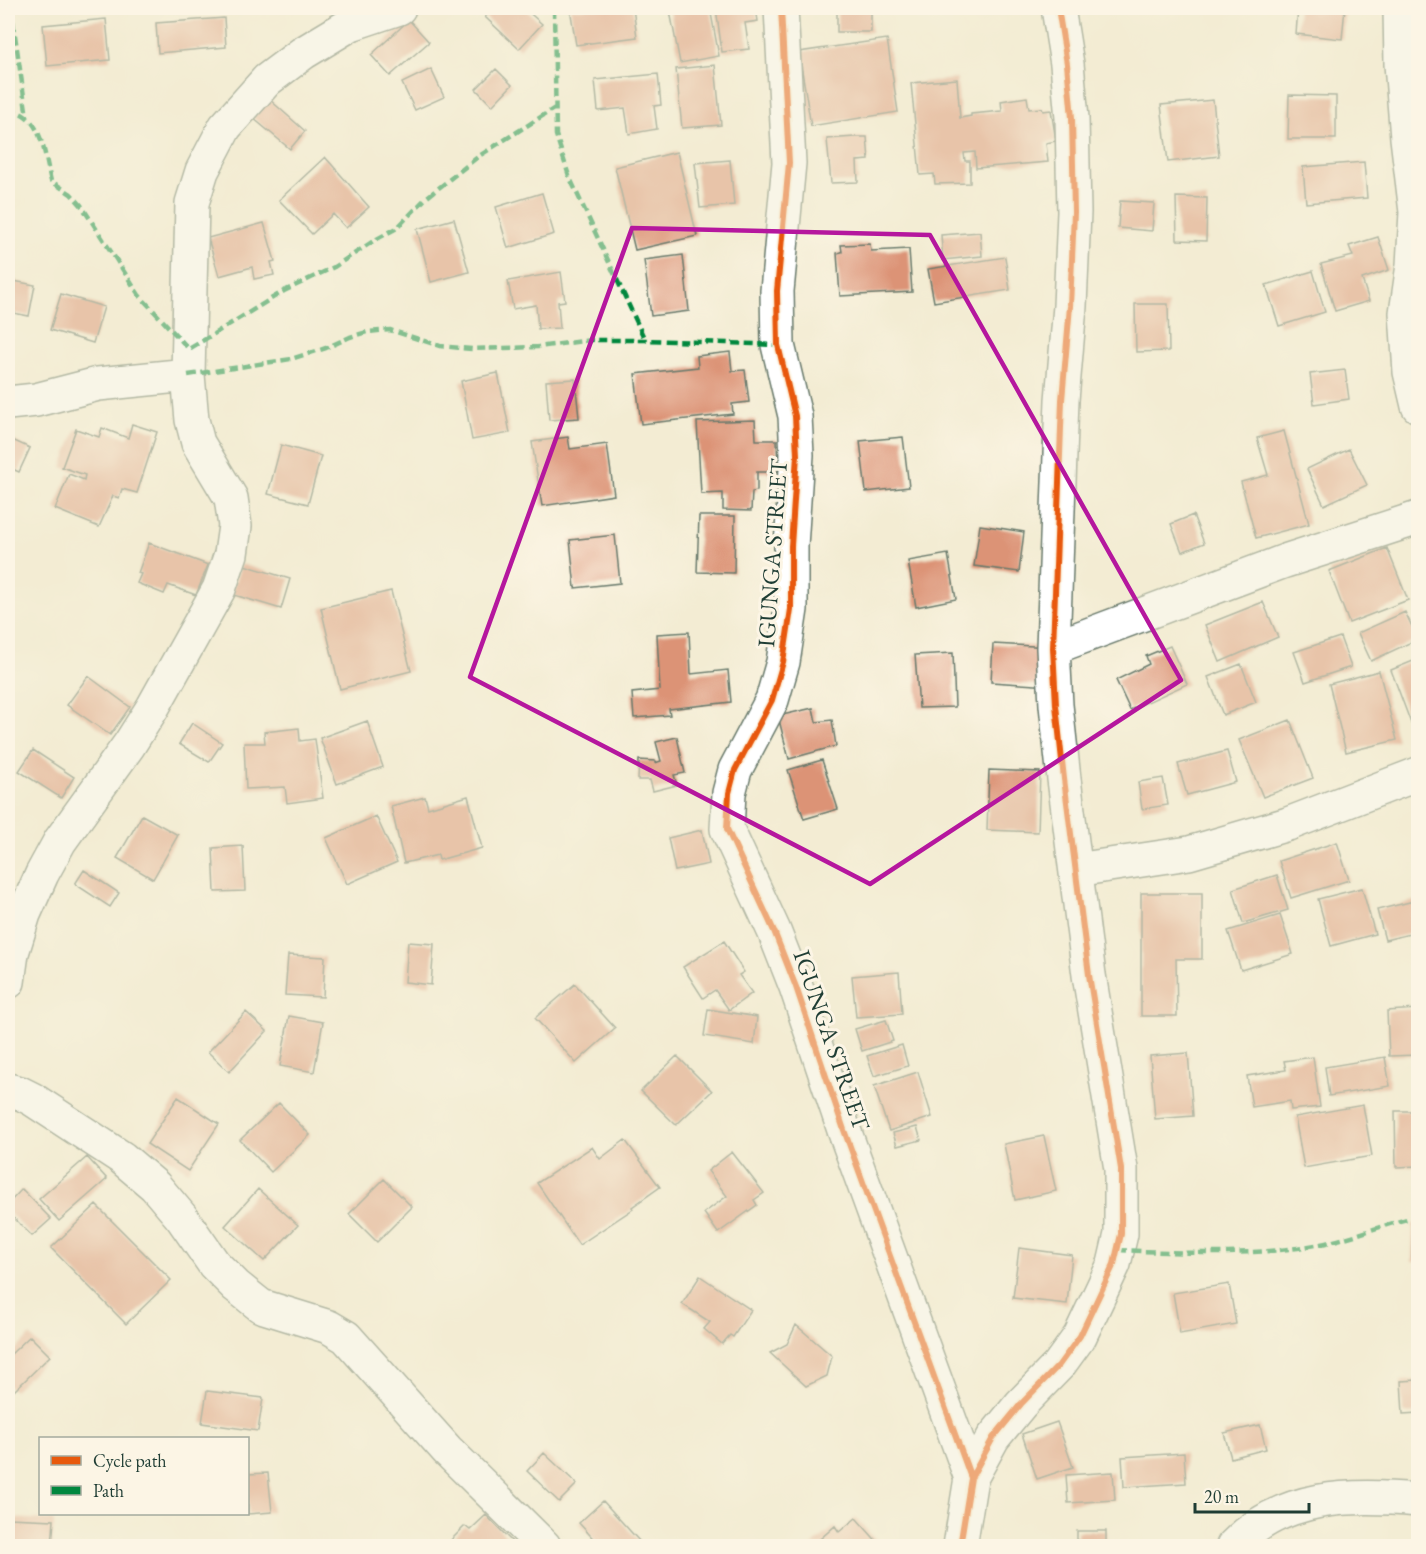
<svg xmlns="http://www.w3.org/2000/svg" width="1426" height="1554" font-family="'EB Garamond',serif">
  <rect width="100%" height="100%" fill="#fcf5e5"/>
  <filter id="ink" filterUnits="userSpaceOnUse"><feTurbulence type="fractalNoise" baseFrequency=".0167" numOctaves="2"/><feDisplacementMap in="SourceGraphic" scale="12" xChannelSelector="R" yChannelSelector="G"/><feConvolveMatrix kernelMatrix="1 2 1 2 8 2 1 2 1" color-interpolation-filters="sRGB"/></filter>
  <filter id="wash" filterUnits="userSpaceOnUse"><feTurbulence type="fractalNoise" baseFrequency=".008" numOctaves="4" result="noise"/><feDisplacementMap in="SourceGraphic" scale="24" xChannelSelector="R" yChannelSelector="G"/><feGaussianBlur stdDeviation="1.35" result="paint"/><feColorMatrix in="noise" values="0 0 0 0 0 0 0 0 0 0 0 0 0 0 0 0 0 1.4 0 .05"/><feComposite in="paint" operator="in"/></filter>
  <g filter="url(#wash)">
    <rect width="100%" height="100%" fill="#f3ecd3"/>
    <g id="blocks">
      <path fill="#dc9376" d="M494,8h30l18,16 -23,25 -34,-32z
        M570,8h63l4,29 -61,8z
        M689,8h21l9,48 -39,7 -10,-52z
        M716,8h40l2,13 -13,2 4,26 -27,3z
        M837,8h34v24h-34z
        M1298,8h47l-3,31 -46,-5z
        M224,18l2,29 -68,6 -2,-30z
        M106,19l4,41 -63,6 -4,-41z
        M409,20l20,22 -39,34 -19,-21z
        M887,39l11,73 -87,14 -12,-74z
        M715,65l6,60 -39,3 -6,-59z
        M431,69l13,28 -29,13 -13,-27z
        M496,69l16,16 -20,21 -16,-17z
        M658,74l3,31 -7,1 3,23 -28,5 -4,-26 -27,3 -3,-31z
        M957,79l3,39 11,-2v-2l31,-3 -1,-10 26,-4 2,12 13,-1 1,3 8,-1 5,31 -10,2 2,19 -72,6 -1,-16 -11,1 1,8h5v22l-35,1 -1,-10 -14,1 -9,-92z
        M1289,95l47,1v43h-48z
        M269,99l36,32 -15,18 -37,-31z
        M1213,100l6,56 -51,6 -7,-57z
        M855,137h12l2,23 -12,1 1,21 -27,1 -4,-44z
        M677,152l20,84 -62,14 -20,-83z
        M325,157l44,50 -23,21 -13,-14 -21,20 -33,-34z
        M730,160l4,45 -34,3 -5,-45z
        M1364,162l3,36 -61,5 -3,-36z
        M542,193l12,41 -46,14 -12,-41z
        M1176,197l31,1 -1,43 -29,-1z
        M1120,201l34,2 -2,28 -34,-3z
        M454,219l15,53 -38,10 -14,-53z
        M264,223l11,38 -4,1 3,13 -20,4 -2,-12 -33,9 -11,-38z
        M980,232l2,24 -39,4 -2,-25z
        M1378,237l11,33 -27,9 7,22 -34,10 -14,-47 32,-8 -4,-10z
        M870,244l1,7 38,-2 3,43 -72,4 -3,-43 5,-1 -1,-7z
        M683,255l6,56 -38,5 -7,-56z
        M1005,257l5,33 -76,12 -6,-33z
        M1313,271l12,41 -46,14 -13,-41z
        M561,272l4,29 -7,1 2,26 -22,1 -2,-24 -23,4 -5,-28z
        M8,280l27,5 -6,31 -21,-4z
        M61,294l43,13 -11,36 -43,-13z
        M1135,304h33l1,47 -33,1z
        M730,352l2,19 13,-1 4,32 -17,2 1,10 -92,10 -6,-50 63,-7 -1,-11z
        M1345,370l4,29 -35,5 -4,-30z
        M498,373l12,60 -38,7 -11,-59z
        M575,379l4,39 -30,2 -3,-39z
        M755,420l1,20h21l1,32h-21v19l-5,1 -1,19 -28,-1v-17l-22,1 -4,-72z
        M132,424l25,8 -20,61 -15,-4 -3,9 -6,-2 -14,31 -44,-18 14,-35 15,6 1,-5 -23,-8 14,-38 23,8 3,-9 26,10z
        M1284,431l25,93 -53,14 -15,-56 27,-7 -11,-37z
        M568,437l2,12 37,-5 7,51 -72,11 -10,-64z
        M903,437l6,50 -43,5 -6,-51z
        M8,438l22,10 -11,24 -11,-5z
        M281,445l40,11 -13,48 -40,-10z
        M1349,449l18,36 -43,20 -17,-36z
        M1193,515l11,28 -22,9 -11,-28z
        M699,516h36l-1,57 -37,-1z
        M980,525l44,7 -5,40 -45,-6z
        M615,535l5,48 -45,5 -5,-48z
        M149,543l59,22 -12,30 -28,-10 -4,9 -27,-11 4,-9 -3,-1z
        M1387,548l21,52 -59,23 -20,-52z
        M948,554l8,45 -40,8 -8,-46z
        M241,564l49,15 -9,30 -50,-15z
        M391,591l20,80 -71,18 -19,-81z
        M1263,602l15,35 -58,25 -15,-37z
        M1405,612l13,27 -47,22 -13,-28z
        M689,632l2,42 37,-4 3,32 -62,7 1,6 -36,3 -2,-25 28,-3 -3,-56z
        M1340,637l11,30 -46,15 -11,-30z
        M993,644l59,3 -2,39 -59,-4z
        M1170,646l17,38 -57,26 -14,-30 33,-16 -3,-8z
        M953,653l2,54 -36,1 -4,-53z
        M1418,659v83l-27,-72z
        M1241,664l15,38 -33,13 -15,-38z
        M1379,671l18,69 -51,12 -17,-68z
        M88,676l42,31 -20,28 -43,-30z
        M813,708l3,14 16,-2 4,26 -47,13 -11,-43z
        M1290,720l23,58 -50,19 -24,-57z
        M367,721l16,46 -46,17 -17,-46z
        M192,723l30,20 -13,19 -30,-18z
        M299,728l1,13 15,-2 8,59 -36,5 -2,-16 -39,2 -2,-46h21l-1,-11z
        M677,737l8,36 -11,2 3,10 -24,6 -3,-11h-12l1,-20 16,1v2l6,-2 -5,-19z
        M33,750l41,27 -13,21 -42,-27z
        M1227,751l9,31 -49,13 -9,-31z
        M822,760l16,49 -34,10 -16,-49z
        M989,770l51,2 -2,60 -51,-2z
        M1163,778l5,27 -26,4 -4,-27z
        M468,796l14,52 -43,12 -1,-5 -34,8 -13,-57 34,-9 3,11z
        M142,815l36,20 -25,44 -36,-21z
        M376,816l21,46 -50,22 -21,-46z
        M702,830l7,34 -34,7 -7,-33z
        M1337,842l12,38 -58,18 -12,-37z
        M243,846l2,45 -30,1 -2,-44z
        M84,870l35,23 -9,14 -35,-23z
        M1277,875l11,35 -45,13 -10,-34z
        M1362,888l13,46 -44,12 -13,-47z
        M1141,893h61v66h-26l1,57h-36z
        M1418,900v32l-33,8 -8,-30z
        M1280,915l13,39 -52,16 -13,-39z
        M724,941l20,31 -5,3 13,18 -23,17 -14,-20 -12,8 -20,-31z
        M408,942l26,2 -3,41 -26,-3z
        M288,955l37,2 -2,40 -38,-2z
        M899,972l3,42 -46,3 -4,-41z
        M575,984l40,44 -39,35 -41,-45z
        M708,1009l49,8 -3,27 -50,-8z
        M1418,1009v46l-29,1 -2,-45z
        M246,1012l21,19 -38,41 -21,-20z
        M289,1016l34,6 -9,50 -34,-6z
        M886,1020l7,21 -31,10 -7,-22z
        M902,1045l6,21 -34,10 -7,-20z
        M1188,1053l5,63 -38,3 -5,-63z
        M677,1056l35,35 -36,34 -35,-34z
        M1313,1057l7,50 -29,3 -1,-9 -38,6 -5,-31 39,-6 -2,-9z
        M1385,1057l5,29 -61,10 -4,-29z
        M918,1072l14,45 -43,14 -15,-45z
        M178,1097l41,27 -31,47 -41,-27z
        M279,1103l31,32 -39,37 -31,-32z
        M1363,1105l9,51 -68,12 -9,-51z
        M1395,1111h23v55l-22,1z
        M917,1127l4,13 -24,6 -4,-13z
        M1044,1136l12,55 -41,9 -11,-56z
        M625,1140l35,47 -28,20 1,2 -54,36 -42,-62 55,-36 8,12z
        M732,1152l32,41 -10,7 3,5 -39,28 -14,-20 23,-17 -19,-25z
        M87,1157l20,22 -48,42 -20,-22z
        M384,1179l28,28 -35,35 -28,-28z
        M22,1189l29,30 -19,17 -24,-24v-8z
        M258,1189l40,36 -34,36 -39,-35z
        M96,1205l75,75 -45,44 -75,-76z
        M1413,1224h5v38h-6z
        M1019,1248l53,7 -5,49 -54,-6z
        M700,1276l51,34 -18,27 -3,-2 -8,9 -18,-15 6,-7 -28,-18z
        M1229,1284l7,40 -56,10 -7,-41z
        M796,1325l36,31 -5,20 -21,10 -36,-33 17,-9z
        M30,1336l20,20 -36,35 -6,-6v-34l3,3z
        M1418,1380v33l-15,1 -2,-33z
        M207,1391l56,7 -5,33 -56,-8z
        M1057,1422l16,45 -36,12 -15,-45z
        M1260,1425l6,24 -35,9 -7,-25z
        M544,1453l33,31 -18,18 -32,-31z
        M1184,1453l2,30 -62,4 -2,-30z
        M1113,1472l2,28 -47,3 -2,-28z
        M268,1473l4,39 -24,2v-40z
        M603,1501l37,41 -5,4h-35l-21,-23z
        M486,1515l30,31h-63l-4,-4 16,-16 5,4z
        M8,1518l46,2 -2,26 -44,-1z
        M856,1518l25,28h-69l23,-20 4,6z
        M1077,1531h29v15h-29z"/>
    </g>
  </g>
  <g filter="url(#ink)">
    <use href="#blocks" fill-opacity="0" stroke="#697a6c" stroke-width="1.5"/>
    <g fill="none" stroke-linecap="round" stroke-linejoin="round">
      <defs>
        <path id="street" d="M781,8l8,155 -12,128 1,54 17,71 2,39 -6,91v63l-8,53 -11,38 -37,70 -6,23 -2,36 47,102 22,56 48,143 127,348
          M1400,8l1,56 6,74 9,74 -3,53 -7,48 4,59 8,34
          M8,403l28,-3 62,-16 90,-9
          M1053,648l232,-87 133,-43
          M1076,870l113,-17 99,-29 130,-50
          M8,982l4,-29 12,-39 18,-40 18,-33 69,-96 24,-38 66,-118 12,-35 4,-28 -4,-28 -33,-55 -6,-23 -4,-45 4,-172 10,-32 23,-44 42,-47 36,-27 48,-29 48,-16
          M8,1090l12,3 12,6 90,59 33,28 27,32 32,46 22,22 25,20 68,21 17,10 101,113 97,96
          M960,1546l11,-68 22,-40 28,-34 38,-39 21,-29 34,-72 7,-30v-65l-32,-194 -25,-196 -8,-74 -3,-57 9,-248 8,-94 4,-94 -2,-94 -5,-54 -9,-56
          M1233,1546c50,-52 118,-52 185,-46"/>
      </defs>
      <use href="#street" stroke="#697a6c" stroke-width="36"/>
      <use href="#street" stroke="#fff" stroke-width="33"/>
      <path stroke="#00873e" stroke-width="4.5" stroke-dasharray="9 4.5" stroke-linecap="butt" d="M11,8l16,109
        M554,8l2,127 13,41 76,164
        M8,110c6,1 12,2 17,6 18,12 21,46 26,65l20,13 10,11 58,90 50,54 95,-58 50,-24 41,-27 22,-12 29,-30 53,-42 76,-48
        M188,375l103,-16 35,-11 24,-11 17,-5 23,-2 50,16 32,3 66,-2 53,-7h54l133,5
        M1118,1250c67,3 136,7 203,-6 33,-7 65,-20 97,-28"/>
      <defs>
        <path id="cycleway" d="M781,8l8,155 -12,128 1,54 17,71 2,39 -6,91v63l-8,53 -11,38 -37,70 -6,23 -2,36 47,102 22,56 48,143 127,348
          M960,1546l11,-68 22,-40 28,-34 38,-39 21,-29 34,-72 7,-30v-65l-32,-194 -25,-196 -8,-74 -3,-57 9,-248 8,-94 4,-94 -2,-94 -5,-54 -9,-56"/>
      </defs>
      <use href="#cycleway" stroke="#fcf5e5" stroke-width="10"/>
      <use href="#cycleway" stroke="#e8590c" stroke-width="6"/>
    </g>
  </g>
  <path d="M0 0H1426V1554H0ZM632,228l298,7 251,445 -311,204 -400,-207z" fill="#f3ecd3" fill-opacity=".55" fill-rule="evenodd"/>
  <path fill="none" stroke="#b5179e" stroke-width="4.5" stroke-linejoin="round" d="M632,228l298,7 251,445 -311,204 -400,-207z"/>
  <g text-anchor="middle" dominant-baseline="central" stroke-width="6" stroke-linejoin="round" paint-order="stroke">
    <g font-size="24" fill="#1f3d34" stroke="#fcf5e5">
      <text transform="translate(772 553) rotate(-86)">IGUNGA STREET</text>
      <text transform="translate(832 1040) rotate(71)">IGUNGA STREET</text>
    </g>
  </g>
  <rect width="1426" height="1554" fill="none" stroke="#fcf5e5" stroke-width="30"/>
  <rect x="39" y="1437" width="210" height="78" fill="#fcf5e5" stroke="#a4ab9e" stroke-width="1.5"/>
  <rect x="51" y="1456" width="30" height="9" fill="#e8590c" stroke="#a4ab9e" stroke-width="1.5"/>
  <text x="93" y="1467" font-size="18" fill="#1f3d34">Cycle path</text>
  <rect x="51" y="1486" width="30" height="9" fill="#00873e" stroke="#a4ab9e" stroke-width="1.5"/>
  <text x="93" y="1497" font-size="18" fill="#1f3d34">Path</text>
  <path d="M1195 1503v9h114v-9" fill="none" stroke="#1f3d34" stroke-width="3"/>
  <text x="1204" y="1503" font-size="18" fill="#1f3d34" stroke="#fcf5e5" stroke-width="4.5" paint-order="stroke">20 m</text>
</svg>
